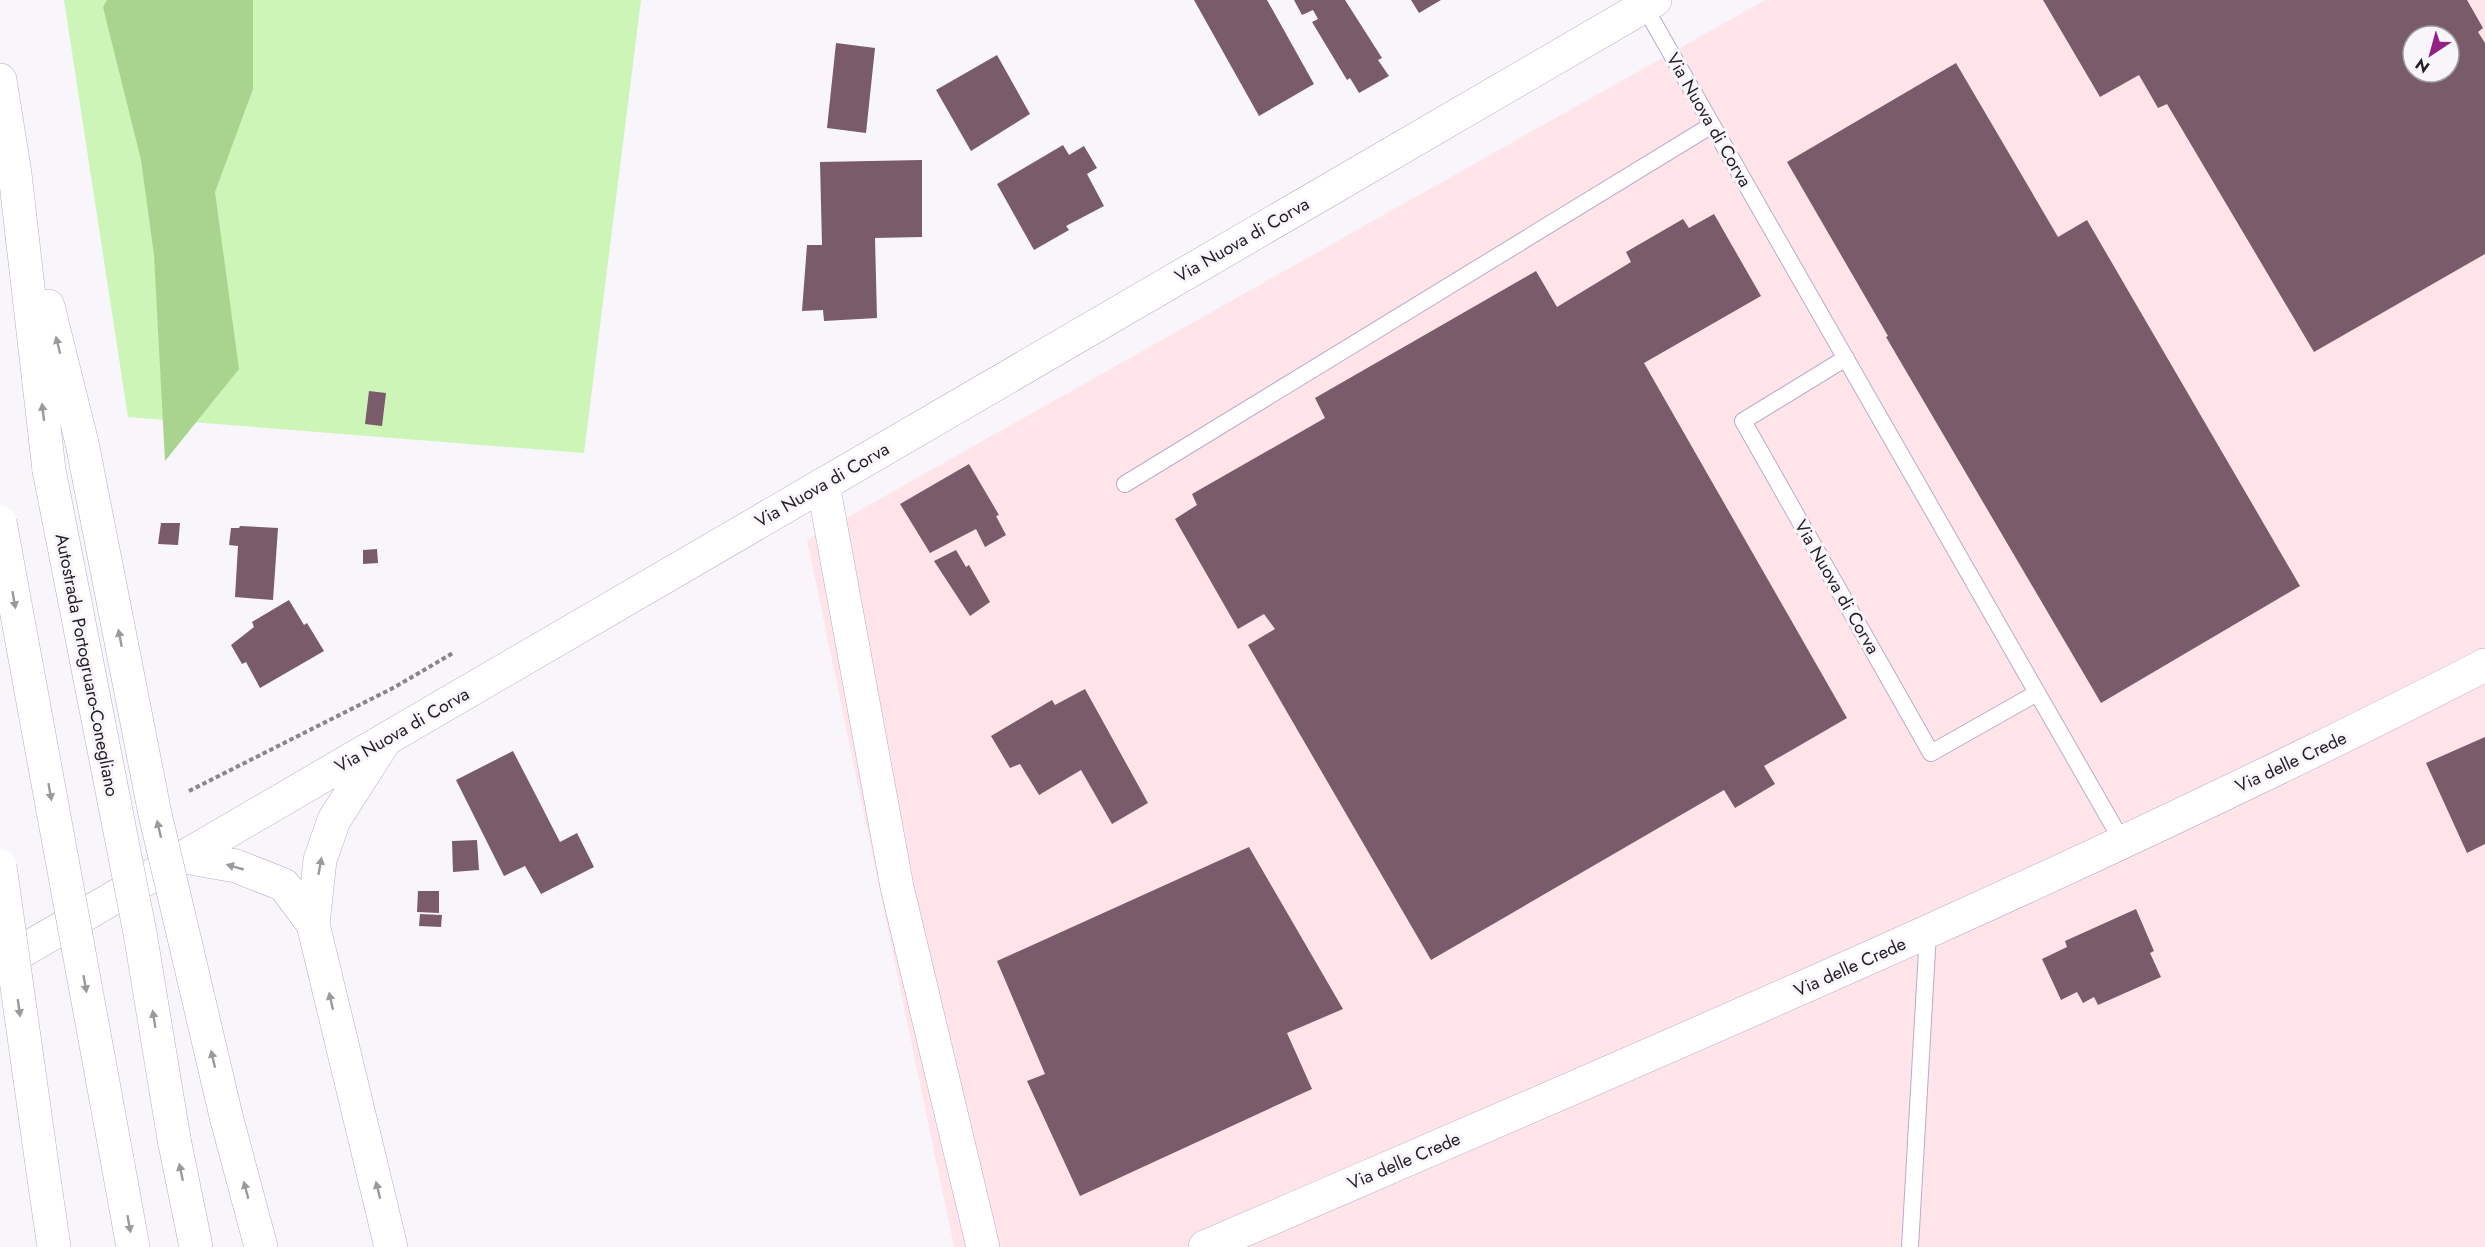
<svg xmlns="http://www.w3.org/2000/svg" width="2485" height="1247" font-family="Jost,sans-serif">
  <rect width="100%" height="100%" fill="#f8f5fb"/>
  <path fill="#ffe4ea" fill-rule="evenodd" d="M1765,0h720v1247h-1531l-147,-707zM2413,36h36v36h-36z"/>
  <path fill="#cef5b8" d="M64,0h577l-57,453 -456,-36z"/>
  <path fill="#a9d490" d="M107,0h146v89l-38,103 24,177 -74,92 -11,-206 -13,-95 -38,-153z"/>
  <path fill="#795b69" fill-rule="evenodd" d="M1194,0h73l47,84 -55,32z
    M1294,0h51l37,58 -4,2 11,16 -30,17 -9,-15 -3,2 -35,-58 6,-3 -5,-9 -11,5z
    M1411,0h30l-22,13z
    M2043,0h424l16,28 -5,4 7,11v211l-171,98 -147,-248 -9,4 -19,-33 -39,22zM2413,36h36v36h-36z
    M836,43l39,5 -9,85 -39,-5z
    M997,55l33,59 -59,37 -35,-61z
    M1956,63l102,174 29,-17 213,366 -199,117 -215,-366 2,-1 -101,-174z
    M1063,145l6,10 15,-9 13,22 -10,6 17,32 -38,20 3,4 -35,20 -37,-66z
    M922,160v77l-47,1 2,80 -53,3 -1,-11 -21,1 5,-66h15l-2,-83z
    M1714,214l47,82 -117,67 203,355 -83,48 11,18 -40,24 -11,-18 -293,170 -183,-315 27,-16 -11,-15 -26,15 -63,-110 22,-14 -5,-11 133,-76 -10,-20 221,-127 21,36 74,-45 -5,-10 57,-33 6,9z
    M369,391l17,2 -4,33 -17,-2z
    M969,464l30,51 -3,1 10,19 -21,12 -9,-18 -46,24 -30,-49z
    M161,523h19l-2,22 -20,-1z
    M240,526l38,2 -5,72 -38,-3 3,-51 -9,-1 2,-17h8z
    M377,549l1,14 -15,1v-14z
    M956,550l10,17 3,-2 21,37 -20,14 -36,-55z
    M289,600l15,25 3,-2 17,28 -64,37 -14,-26 -4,2 -11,-19 23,-18 -2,-5z
    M1085,689l63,114 -36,21 -31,-54 -42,25 -19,-31 -10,4 -19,-32 61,-36 3,5z
    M2485,737v107l-18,9 -41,-90z
    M513,751l47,91 17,-9 17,34 -53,27 -16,-28 -21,10 -48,-96z
    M477,840l2,30 -26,2 -1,-31z
    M1249,847l94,162 -56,24 25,56 -232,107 -53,-115 18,-7 -48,-113z
    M418,891h21v22l-22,-1z
    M2136,909l18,42 -4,2 11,24 -63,28 -4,-8 -11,6 -6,-11 -16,8 -19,-41 25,-12 -2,-6z
    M420,914l22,1 -1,12 -22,-1z"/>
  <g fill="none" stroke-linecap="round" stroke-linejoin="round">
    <defs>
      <path id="lane" d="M1644,6l478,835
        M1846,358l-103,63 188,332 106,-60
        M1125,484l587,-359
        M1910,1247l18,-314"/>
      <path id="street" d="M823,484l74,403 86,360
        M1205,1247c430,-186 863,-368 1280,-582"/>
      <path id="secondary" d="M382,745l-48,75 -14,40 -7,64 78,323
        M185,857l51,9 48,19 29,39
        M0,964l1655,-964"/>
      <path id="highway" d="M0,80l15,94 34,296
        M48,306l34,137
        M226,1116l35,131
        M174,1139l22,108
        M117,1159l16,88
        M45,1186l9,61"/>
    </defs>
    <use href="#lane" stroke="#baabc8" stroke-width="18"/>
    <use href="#street" stroke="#baabc8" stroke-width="34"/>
    <use href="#secondary" stroke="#baabc8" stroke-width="34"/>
    <use href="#highway" stroke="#baabc8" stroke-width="34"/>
    <path stroke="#89858d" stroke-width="4" stroke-dasharray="4.5 3" stroke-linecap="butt" d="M189,791l206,-104 58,-34"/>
    <use href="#lane" stroke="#fff" stroke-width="16"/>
    <use href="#street" stroke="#fff" stroke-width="33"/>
    <use href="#secondary" stroke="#fff" stroke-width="33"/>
    <use href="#highway" stroke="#fff" stroke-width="33"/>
    <defs>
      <path id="highway-bridge" d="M82,443l73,371 71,302
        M49,470l91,463 34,206
        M0,522l117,637
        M0,866l45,320"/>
    </defs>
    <use href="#highway-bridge" stroke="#baabc8" stroke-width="34" stroke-linecap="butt"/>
    <use href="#highway-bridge" stroke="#fff" stroke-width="33"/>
  </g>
  <defs><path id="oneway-solid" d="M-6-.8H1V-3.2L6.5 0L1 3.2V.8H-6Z" transform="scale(1.5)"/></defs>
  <g fill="#9c999e">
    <use href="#oneway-solid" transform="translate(58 345) rotate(-104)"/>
    <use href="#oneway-solid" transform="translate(43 412) rotate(-97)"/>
    <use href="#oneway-solid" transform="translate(14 600) rotate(80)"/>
    <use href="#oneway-solid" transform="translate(120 638) rotate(-101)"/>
    <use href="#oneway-solid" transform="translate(50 792) rotate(80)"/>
    <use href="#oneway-solid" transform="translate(159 829) rotate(-103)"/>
    <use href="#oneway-solid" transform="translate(320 866) rotate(-80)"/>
    <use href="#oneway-solid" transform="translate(235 867) rotate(-164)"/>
    <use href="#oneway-solid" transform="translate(85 984) rotate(80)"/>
    <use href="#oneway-solid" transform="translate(331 1001) rotate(-103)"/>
    <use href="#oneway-solid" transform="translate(19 1008) rotate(82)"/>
    <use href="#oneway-solid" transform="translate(154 1019) rotate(-99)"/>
    <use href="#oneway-solid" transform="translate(213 1059) rotate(-103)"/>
    <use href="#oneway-solid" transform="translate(181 1172) rotate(-102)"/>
    <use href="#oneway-solid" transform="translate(246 1190) rotate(-105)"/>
    <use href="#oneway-solid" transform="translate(378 1190) rotate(-104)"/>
    <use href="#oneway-solid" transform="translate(129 1224) rotate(80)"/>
  </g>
  <g text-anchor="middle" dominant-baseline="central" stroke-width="6" stroke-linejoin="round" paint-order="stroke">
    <g font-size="18" fill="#231d28" stroke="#f8f5fb">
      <text transform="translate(1709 120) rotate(60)">Via Nuova di Corva</text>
      <text transform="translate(1242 240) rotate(-30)">Via Nuova di Corva</text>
      <text transform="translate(822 485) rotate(-30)">Via Nuova di Corva</text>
      <text transform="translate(1837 587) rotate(60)">Via Nuova di Corva</text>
      <text transform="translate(87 665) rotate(79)">Autostrada Portogruaro-Conegliano</text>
      <text transform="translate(402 730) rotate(-30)">Via Nuova di Corva</text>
      <text transform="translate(2291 762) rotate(-25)">Via delle Crede</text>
      <text transform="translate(1850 967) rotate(-24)">Via delle Crede</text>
      <text transform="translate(1404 1161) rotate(-23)">Via delle Crede</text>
    </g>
  </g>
  <g transform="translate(2431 54) rotate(216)"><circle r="28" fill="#f8f5fb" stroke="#a39fa7" stroke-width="1.5"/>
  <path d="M0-4.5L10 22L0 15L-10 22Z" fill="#912182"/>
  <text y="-9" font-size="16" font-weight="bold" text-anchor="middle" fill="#231d28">N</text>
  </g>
</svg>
